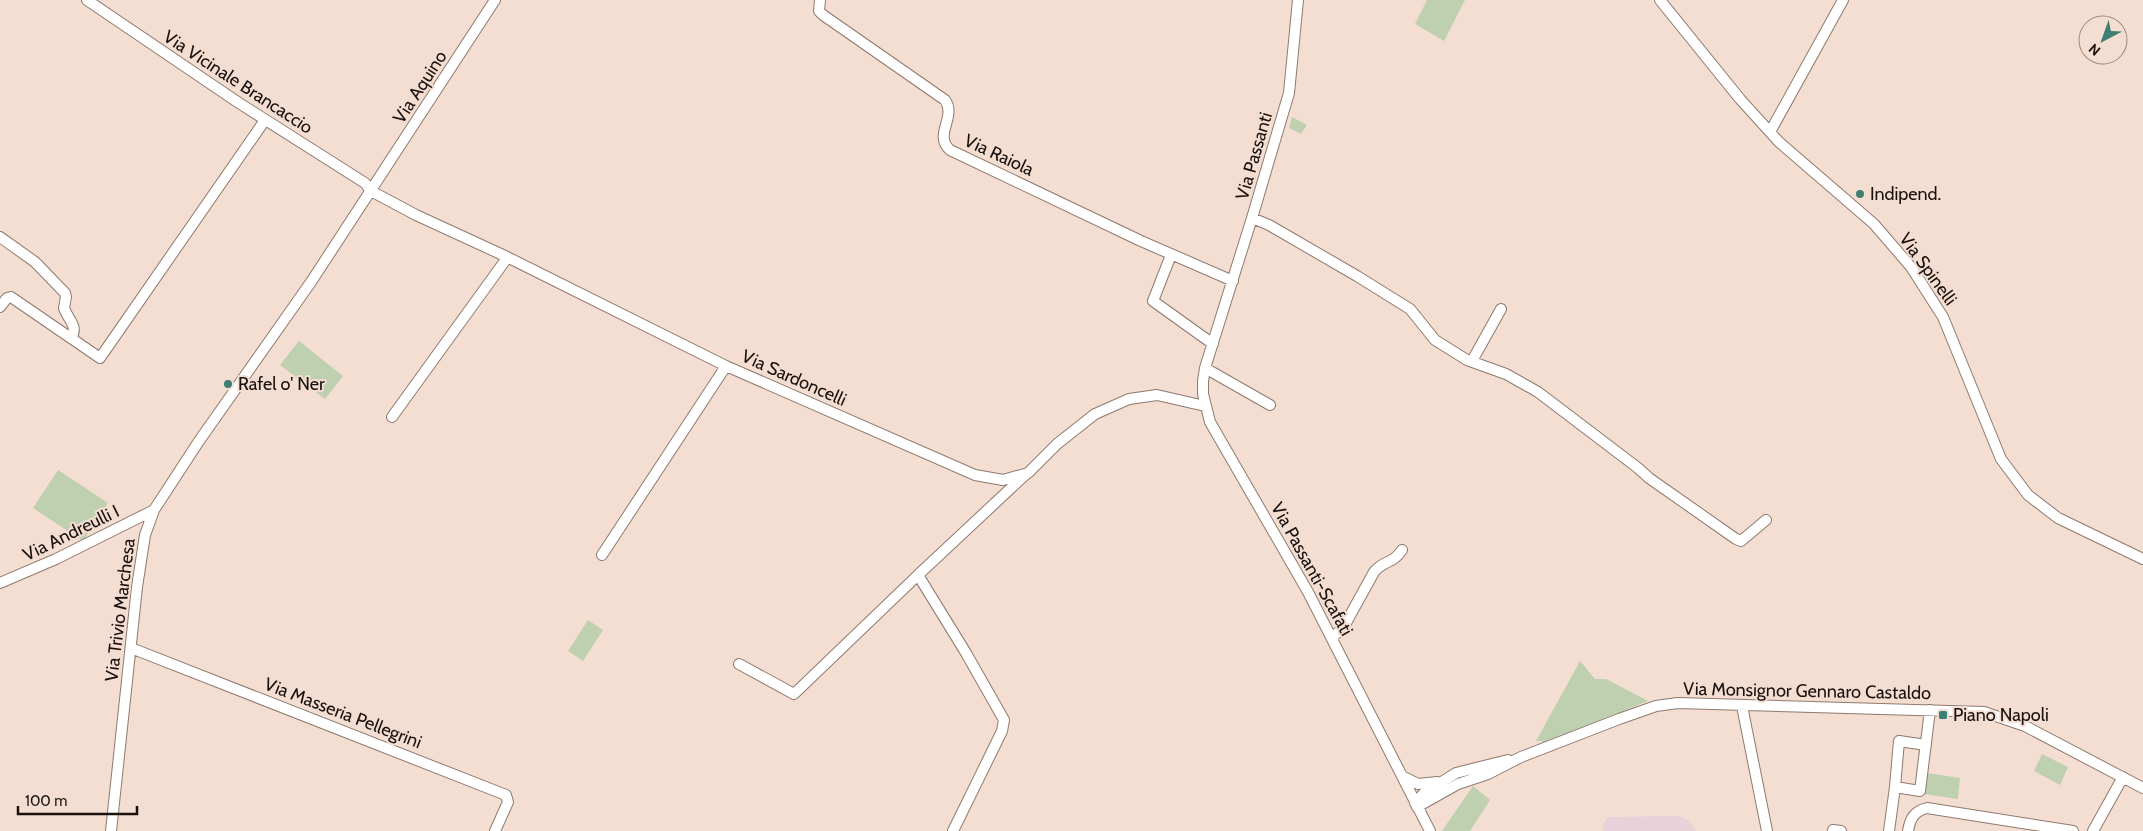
<svg xmlns="http://www.w3.org/2000/svg" width="2143" height="831" font-family="Cabin,sans-serif">
  <rect width="100%" height="100%" fill="#f4ddd1"/>
  <path fill="#ead1d9" d="M1679,816l10,5 7,10h-93v-7l5,-7z"/>
  <path fill="#bed0af" d="M1427,0h38l-21,41 -29,-17z
    M1292,117l15,8 -6,9 -12,-6z
    M299,341l44,35 -18,23 -45,-34z
    M58,470l50,33 -25,38 -50,-33z
    M588,620l15,10 -20,31 -15,-10z
    M1580,661l15,18h11l6,3 36,19 -105,42 -1,-2h-6z
    M2042,754l26,13 -8,18 -26,-14z
    M1927,773l33,5 -2,21 -34,-5z
    M1473,786l17,14 -20,31h-28z"/>
  <g fill="none" stroke-linecap="round" stroke-linejoin="round">
    <defs>
      <path id="minor" d="M87,0l152,103 126,80 6,8 45,24 87,40 223,111 249,109 28,5 25,-7 29,-29 38,-30 34,-15 28,-4 48,11
        M820,0l-1,11 4,4 122,85c12,17 -12,35 5,50l191,91 92,40
        M1298,0l-9,93 -37,125 -47,150 -2,13v13l7,28 98,170 122,239
        M1660,0l80,99 39,43 95,82 37,43 32,50 58,142 27,36 30,23 85,41
        M1770,132l73,-132
        M1252,218l17,7 88,51 53,33 25,31 32,20 39,14 32,18 100,76 11,10 87,61 5,2 25,-21
        M0,237l35,25 30,31 1,4 -2,11c4,12 15,18 7,30
        M1171,255l-18,46 60,43
        M0,307l7,-9 4,-1 89,61 165,-238
        M1472,361l29,-52
        M1205,368l65,37
        M392,417l115,-159
        M602,555l124,-189
        M0,583l56,-24 98,-49
        M1331,637l11,-7 32,-58c11,-13 18,-7 28,-22
        M131,648l375,147 2,7 -13,29
        M739,664l55,30 124,-119
        M1742,706l25,125
        M1402,776l16,8 19,-2
        M1895,787l4,-46 27,4
        M1415,803l9,-10 32,-20 52,-13
        M1417,807l41,-23 30,-10 33,-17 98,-38 37,-13 22,-3 306,9 41,14 118,62
        M1833,830l8,1
        M111,831l26,-244 8,-52 9,-25 45,-69 112,-159 184,-282
        M953,831l49,-100 2,-11 -38,-67 -48,-78 108,-101
        M1889,831l6,-44 25,4 10,-81
        M1908,831c2,-12 6,-20 19,-23l146,23
        M2093,831l30,-54"/>
    </defs>
    <use href="#minor" stroke="#8e7a6f" stroke-width="12"/>
    <use href="#minor" stroke="#fff" stroke-width="10"/>
  </g>
  <g fill="#3c8074" stroke="#f4ddd1" stroke-width="2">
    <circle cx="1860" cy="194" r="5"/>
    <circle cx="228" cy="384" r="5"/>
    <rect x="1938" y="710" width="10" height="10" rx="2.5"/>
  </g>
  <g text-anchor="middle" dominant-baseline="central" stroke-width="4" stroke-linejoin="round" paint-order="stroke">
    <g font-size="18" fill="#19110d" stroke="#f4ddd1">
      <text transform="translate(238 82) rotate(33)">Via Vicinale Brancaccio</text>
      <text transform="translate(420 87) rotate(-57)">Via Aquino</text>
      <text transform="translate(999 155) rotate(25)">Via Raiola</text>
      <text transform="translate(1254 156) rotate(-74)">Via Passanti</text>
      <text transform="translate(1928 269) rotate(54)">Via Spinelli</text>
      <text transform="translate(794 378) rotate(24)">Via Sardoncelli</text>
      <text transform="translate(71 533) rotate(-26)">Via Andreulli I</text>
      <text transform="translate(1312 569) rotate(61)">Via Passanti-Scafati</text>
      <text transform="translate(120 610) rotate(-83)">Via Trivio Marchesa</text>
      <text transform="translate(1807 691) rotate(1)">Via Monsignor Gennaro Castaldo</text>
      <text transform="translate(343 713) rotate(21)">Via Masseria Pellegrini</text>
    </g>
    <g font-size="18" fill="#19110d" stroke="#f4ddd1" text-anchor="start">
      <text x="1870" y="194">Indipend.</text>
      <text x="238" y="384">Rafel o' Ner</text>
      <text x="1953" y="715">Piano Napoli</text>
    </g>
  </g>
  <g transform="translate(2103 40) rotate(221)"><circle r="24" fill="#f4ddd1" stroke="#9c8b83"/>
  <path d="M0-4L9 19L0 12L-9 19Z" fill="#3c8074"/>
  <text y="-8" font-size="14" font-weight="bold" text-anchor="middle" fill="#19110d">N</text>
  </g>
  <path d="M18 806v8h119v-8" fill="none" stroke="#19110d" stroke-width="2.5"/>
  <text x="25" y="806" font-size="15" fill="#19110d" stroke="#f4ddd1" stroke-width="4" paint-order="stroke">100 m</text>
</svg>
